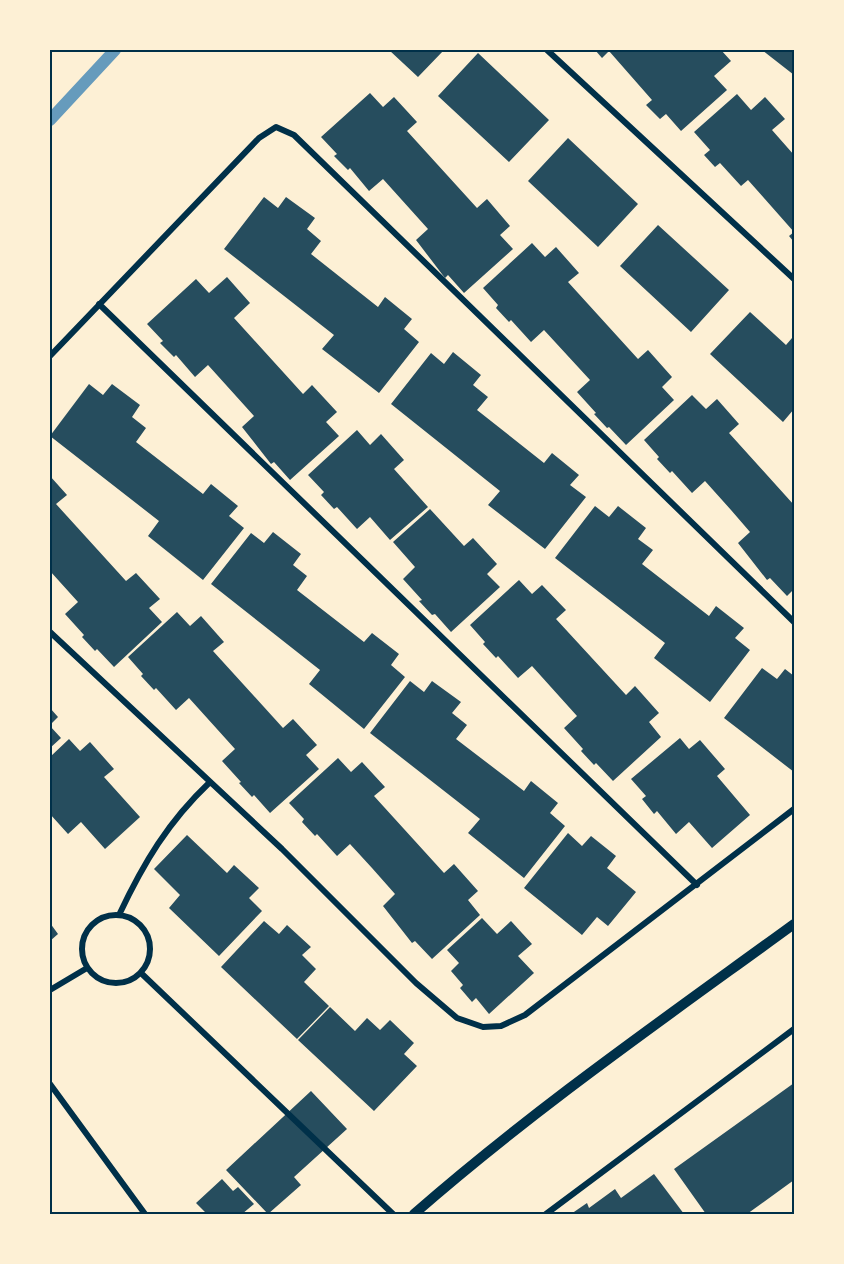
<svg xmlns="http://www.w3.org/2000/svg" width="844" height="1264" font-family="Helvetica,sans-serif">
  <rect width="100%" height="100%" fill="#fdf0d5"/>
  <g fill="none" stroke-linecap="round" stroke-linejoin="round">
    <path stroke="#669bbc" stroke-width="12" d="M50,120l65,-70"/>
  </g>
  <path fill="#264d5e" d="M389,50h55l-26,27z
    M595,50h126l10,11 -17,15 13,14 -46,41 -15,-17 -6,5 -14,-14 6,-5 -43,-49 -7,7z
    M762,50h32v25z
    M478,53l71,67 -40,42 -71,-66z
    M370,93l13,14 11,-10 23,25 -10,9 70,77 10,-9 23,27 -10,9 13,14 -49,44 -16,-18 -3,3 -29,-38 12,-11 -45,-50 -14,12 -19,-23 -2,2 -14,-14 3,-2 -16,-17z
    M737,94l14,16 14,-13 20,22 -13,11 22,25v87l-5,-6 5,-4 -46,-52 -7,6 -21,-23 -5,4 -11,-12 6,-5 -16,-18z
    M568,138l70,66 -40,43 -70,-66z
    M264,197l14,11 8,-11 29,21 -8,11 14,12 -10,13 67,53 7,-10 27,22 -8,10 15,13 -40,51 -57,-44 12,-14 -110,-86z
    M658,225l71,65 -38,42 -71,-66z
    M532,243l13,14 11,-10 23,26 -11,9 70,77 10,-9 24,27 -10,10 12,13 -48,45 -17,-18 -2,1 -13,-14 2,-1 -19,-21 13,-12 -46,-50 -13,12 -20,-22 -2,2 -13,-14 2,-3 -15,-17z
    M227,277l23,26 -16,15 69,76 9,-9 25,27 -11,10 13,14 -49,44 -16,-18 -3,2 -29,-37 12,-11 -46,-51 -13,12 -19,-22 -2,2 -14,-14 3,-2 -16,-17 49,-45 13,14z
    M750,312l36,33 6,-7 2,3v68l-11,13 -73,-68z
    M453,352l28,23 -8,10 15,12 -11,13 67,53 8,-10 27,22 -9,10 16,12 -41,52 -57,-44 12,-14 -109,-87 40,-51 13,11z
    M89,384l14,11 9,-11 28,21 -8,12 14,11 -10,14 67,52 8,-10 27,22 -9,10 15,12 -41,52 -55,-44 11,-15 -109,-85z
    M692,395l14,14 11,-10 22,25 -10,9 65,72v84l-7,7 -17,-18 -3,2 -29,-37 12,-11 -19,-22 -26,-29 -13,12 -20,-22 -2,2 -13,-14 2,-2 -15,-17z
    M357,430l13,15 11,-11 23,26 -10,9 34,38 -38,33 -20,-23 -13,12 -20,-22 -3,2 -13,-14 3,-3 -16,-17z
    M50,476l17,19 -11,9 70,77 10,-8 24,26 -11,9 13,14 -48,45 -17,-18 -2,2 -13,-14 2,-2 -19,-21 13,-12 -28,-31z
    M595,506l14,11 9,-11 28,22 -8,11 15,11 -11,14 67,52 7,-10 28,22 -9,10 15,12 -40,52 -56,-44 11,-15 -110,-85z
    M430,509l34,37 9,-8 24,26 -10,10 13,13 -49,45 -16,-18 -3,1 -13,-14 3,-1 -19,-21 12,-12 -22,-25z
    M273,532l28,22 -8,11 14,11 -10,14 67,52 8,-9 27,21 -8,11 14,12 -41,52 -55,-45 11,-14 -109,-86 40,-51 13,10z
    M519,580l13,14 10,-9 24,25 -10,9 70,76 9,-9 24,27 -10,9 12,15 -48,44 -17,-18 -2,2 -13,-14 2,-2 -19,-21 13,-12 -45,-50 -14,12 -20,-22 -2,2 -13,-14 2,-2 -15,-17z
    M177,612l13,14 11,-10 23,26 -11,9 70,77 10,-9 24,26 -11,10 13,14 -49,44 -16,-18 -2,2 -13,-14 2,-1 -19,-21 13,-12 -46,-51 -13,12 -20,-22 -2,2 -13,-14 2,-2 -15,-17z
    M762,668l15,11 8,-10 9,7v96l-70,-54z
    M410,681l14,11 8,-11 29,21 -9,11 15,12 -11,14 68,52 7,-10 27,22 -8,10 15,13 -41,52 -56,-45 12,-14 -110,-86z
    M50,708l8,9 -8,8z
    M50,726l11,12 -11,10z
    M680,738l9,11 11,-9 25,29 -8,7 33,39 -38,33 -23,-26 -13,12 -19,-23 -3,3 -12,-15 4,-3 -15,-17z
    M69,739l11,12 10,-9 24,27 -10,8 36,40 -35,32 -24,-27 -13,12 -18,-20v-57z
    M338,758l13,14 11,-10 23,25 -11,9 70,77 10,-9 24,27 -10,9 12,15 -48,44 -17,-18 -3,2 -29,-37 12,-12 -23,-26 -22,-24 -13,12 -20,-22 -2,2 -13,-14 2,-3 -15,-16z
    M568,833l14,13 9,-10 25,20 -9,12 29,24 -28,34 -11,-9 -15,18 -58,-47z
    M187,835l40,38 7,-8 25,23 -10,10 13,13 -43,45 -50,-48 11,-13 -26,-26z
    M482,918l15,16 14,-13 21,23 -14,12 16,17 -45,41 -13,-16 -4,4 -12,-14 3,-3 -12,-14 8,-8 -12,-13z
    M264,921l15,13 8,-9 24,22 -9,8 14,14 -12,13 25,24 -32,33 -76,-72z
    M50,923l8,11 -8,7z
    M330,1007l25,24 12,-13 13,12 10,-10 24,23 -10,11 13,12 -43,45 -76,-71z
    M794,1083v97l-47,34h-41l-32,-45z
    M311,1091l36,38 -53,48 7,8 -33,29 -42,-44z
    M654,1174l30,40h-113l16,-11 2,5 26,-19 6,9z
    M222,1179l11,12 5,-4 16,17 -12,10h-35l-11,-11z"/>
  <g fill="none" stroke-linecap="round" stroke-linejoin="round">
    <path stroke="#003049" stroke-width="6" d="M547,50l247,229
      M99,304l598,581
      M50,356l209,-218 17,-11 18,8 500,487
      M50,632l232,217 134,134 41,35 26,9 18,-1 24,-11 269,-206
      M82 949a34 34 0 1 1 68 0a34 34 0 1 1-68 0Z
      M119,915c25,-53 49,-93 91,-133
      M141,973l252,241
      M50,990l37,-22
      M50,1084l95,130
      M546,1214l248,-185"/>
    <path stroke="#003049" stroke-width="10" d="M414,1214c120,-105 251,-196 380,-290"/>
  </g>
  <rect width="844" height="1264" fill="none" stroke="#fdf0d5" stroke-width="102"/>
  <rect x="51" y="51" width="742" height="1162" fill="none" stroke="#003049" stroke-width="2"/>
</svg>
